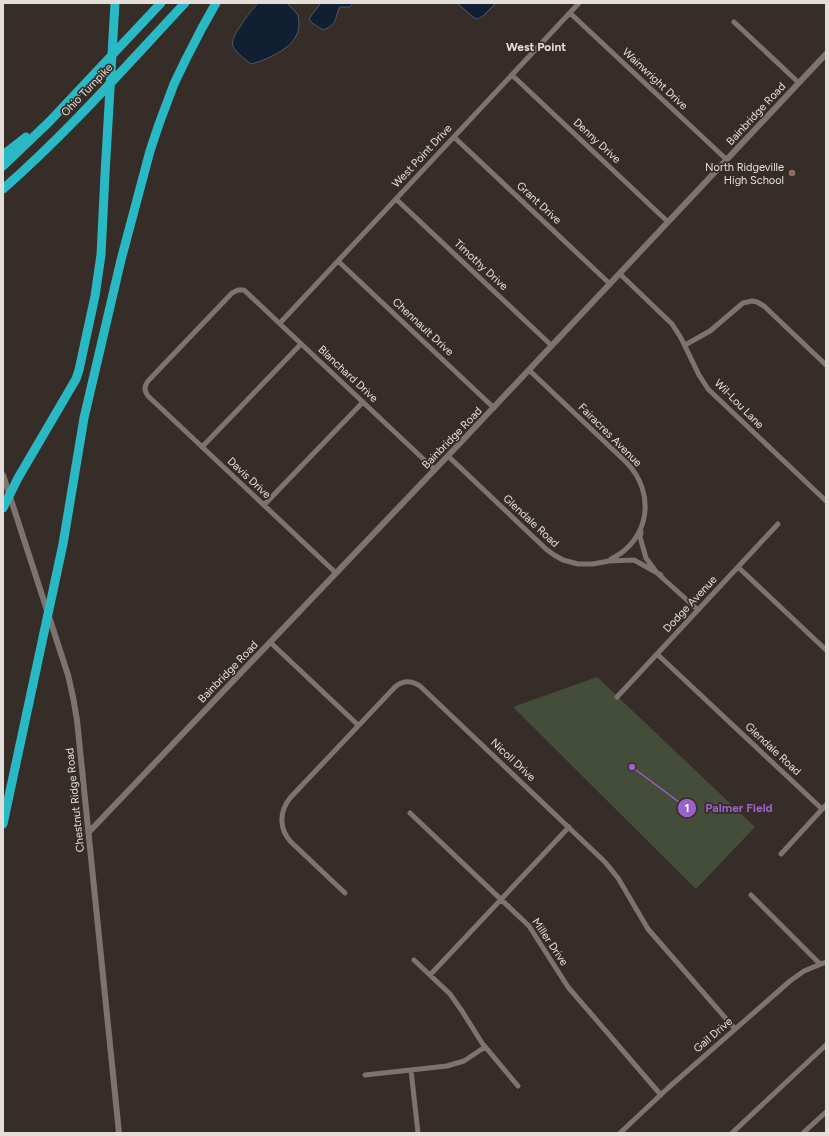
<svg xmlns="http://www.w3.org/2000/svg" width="829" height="1136" font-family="Figtree,sans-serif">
  <rect width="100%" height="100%" fill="#362d28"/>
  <path fill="#444d3a" d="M597,677l158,150 -59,62 -183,-182z"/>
  <path fill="#102032" stroke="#505964" d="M258,3h29l11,12c1,7 2,14 -2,21 -5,13 -32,25 -45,28 -5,-4 -16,-12 -18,-18 -4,-9 19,-36 25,-43z
    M321,3h32l-3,4h-10c-6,10 -1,17 -17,23l-11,-7 -3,-4 2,-3z
    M457,3h39l-13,13 -5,3 -4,-1z"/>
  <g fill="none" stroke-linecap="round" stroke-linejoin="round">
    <path stroke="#7e736e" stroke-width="5" d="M570,13l157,147
      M734,22l65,61
      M512,75l156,147
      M454,137l156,147
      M396,199l156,147
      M338,261l156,147
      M620,274l52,50 9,14 18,37 9,14 118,112
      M280,323l299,-320
      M685,345l25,-14 33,-28 9,-2 5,1 7,4 62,59
      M529,370l98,93c29,30 23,77 -16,96
      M202,447l99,-103
      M448,456l98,93 8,6 9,5 15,4h15l16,-3 25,-1 27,15
      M264,505l99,-103
      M641,532l-1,5 6,21 11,15 41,37
      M738,567l88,83
      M336,573l-188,-177c-4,-5 -4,-10 0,-15l84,-88 6,-3h6l191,180
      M270,642l88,83
      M657,654l165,155
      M617,697l161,-173
      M410,813l119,113 39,61 93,108
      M781,854l45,-49
      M345,893l-54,-51c-12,-13 -12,-30 -1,-44l105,-111c8,-7 16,-7 25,-1l185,176 13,16 30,51 87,100
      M751,895l69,69
      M414,960l36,34 12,17 20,32 36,43
      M430,975l139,-148
      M411,1070l7,63
      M365,1075l82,-9 17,-5 21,-14
      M620,1133l48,-45 122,-107 14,-10 22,-9
      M732,1133l94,-88
      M803,1133l23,-21"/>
    <path stroke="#7e736e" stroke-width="6" d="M3,475l65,200 5,22 4,23 42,413
      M89,832l373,-391 364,-387"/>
    <path stroke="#29b9c4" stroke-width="9" d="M3,155l23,-18
      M3,166l47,-45 111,-118
      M3,189c65,-57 123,-123 182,-186
      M3,508l15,-30 58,-99 3,-9 16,-74 6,-41 4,-81 10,-171
      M3,824l60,-280 21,-126 37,-158 29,-109 9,-27 15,-40 12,-25 16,-31 14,-25"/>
  </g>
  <circle fill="#8d6e63" stroke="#362d28" stroke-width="1.5" cx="792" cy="173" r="4"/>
  <g text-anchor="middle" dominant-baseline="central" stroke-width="3.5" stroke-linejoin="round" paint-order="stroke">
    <g font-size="11" fill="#e4deda" stroke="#362d28">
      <text transform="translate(655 79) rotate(43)">Wainwright Drive</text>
      <text transform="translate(87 90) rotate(-46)">Ohio Turnpike</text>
      <text transform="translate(756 114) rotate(-47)">Bainbridge Road</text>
      <text transform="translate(597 141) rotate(43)">Denny Drive</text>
      <text transform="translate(422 156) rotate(-47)">West Point Drive</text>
      <text transform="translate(539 203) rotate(43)">Grant Drive</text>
      <text transform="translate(481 265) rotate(43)">Timothy Drive</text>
      <text transform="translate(423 327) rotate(43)">Chennault Drive</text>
      <text transform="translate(348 374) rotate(43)">Blanchard Drive</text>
      <text transform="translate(739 404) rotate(45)">Wil-Lou Lane</text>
      <text transform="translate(610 435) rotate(45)">Fairacres Avenue</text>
      <text transform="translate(452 438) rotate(-46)">Bainbridge Road</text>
      <text transform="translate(249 478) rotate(43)">Davis Drive</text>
      <text transform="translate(531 521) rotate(43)">Glendale Road</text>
      <text transform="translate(690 604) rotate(-47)">Dodge Avenue</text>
      <text transform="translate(228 672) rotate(-46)">Bainbridge Road</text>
      <text transform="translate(773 749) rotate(43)">Glendale Road</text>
      <text transform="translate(513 760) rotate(43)">Nicoll Drive</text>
      <text transform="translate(75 800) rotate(-96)">Chestnut Ridge Road</text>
      <text transform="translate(550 942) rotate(56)">Miller Drive</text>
      <text transform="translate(713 1035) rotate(-41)">Gail Drive</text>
    </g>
    <g font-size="11" fill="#e4deda" stroke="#362d28" text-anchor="end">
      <text x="784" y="167">North Ridgeville<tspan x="784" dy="13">High School</tspan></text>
    </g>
    <g font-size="12" font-weight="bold" fill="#e4deda" stroke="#362d28">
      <text x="536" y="47">West Point</text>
    </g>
  </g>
  <path fill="none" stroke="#9a61c7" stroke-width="1.5" d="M632 767L687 808"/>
  <g fill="#9a61c7" stroke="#362d28" stroke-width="1.5">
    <circle cx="632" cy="767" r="4"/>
    <circle cx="687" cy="808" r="10"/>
  </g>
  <g font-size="12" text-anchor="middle" font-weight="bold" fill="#fff">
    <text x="687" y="812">1</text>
  </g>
  <g font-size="12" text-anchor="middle" font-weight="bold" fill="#9a61c7" stroke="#362d28" stroke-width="3.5" stroke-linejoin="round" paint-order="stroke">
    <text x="739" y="812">Palmer Field</text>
  </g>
  <rect width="829" height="1136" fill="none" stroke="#e4deda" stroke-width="8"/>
</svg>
